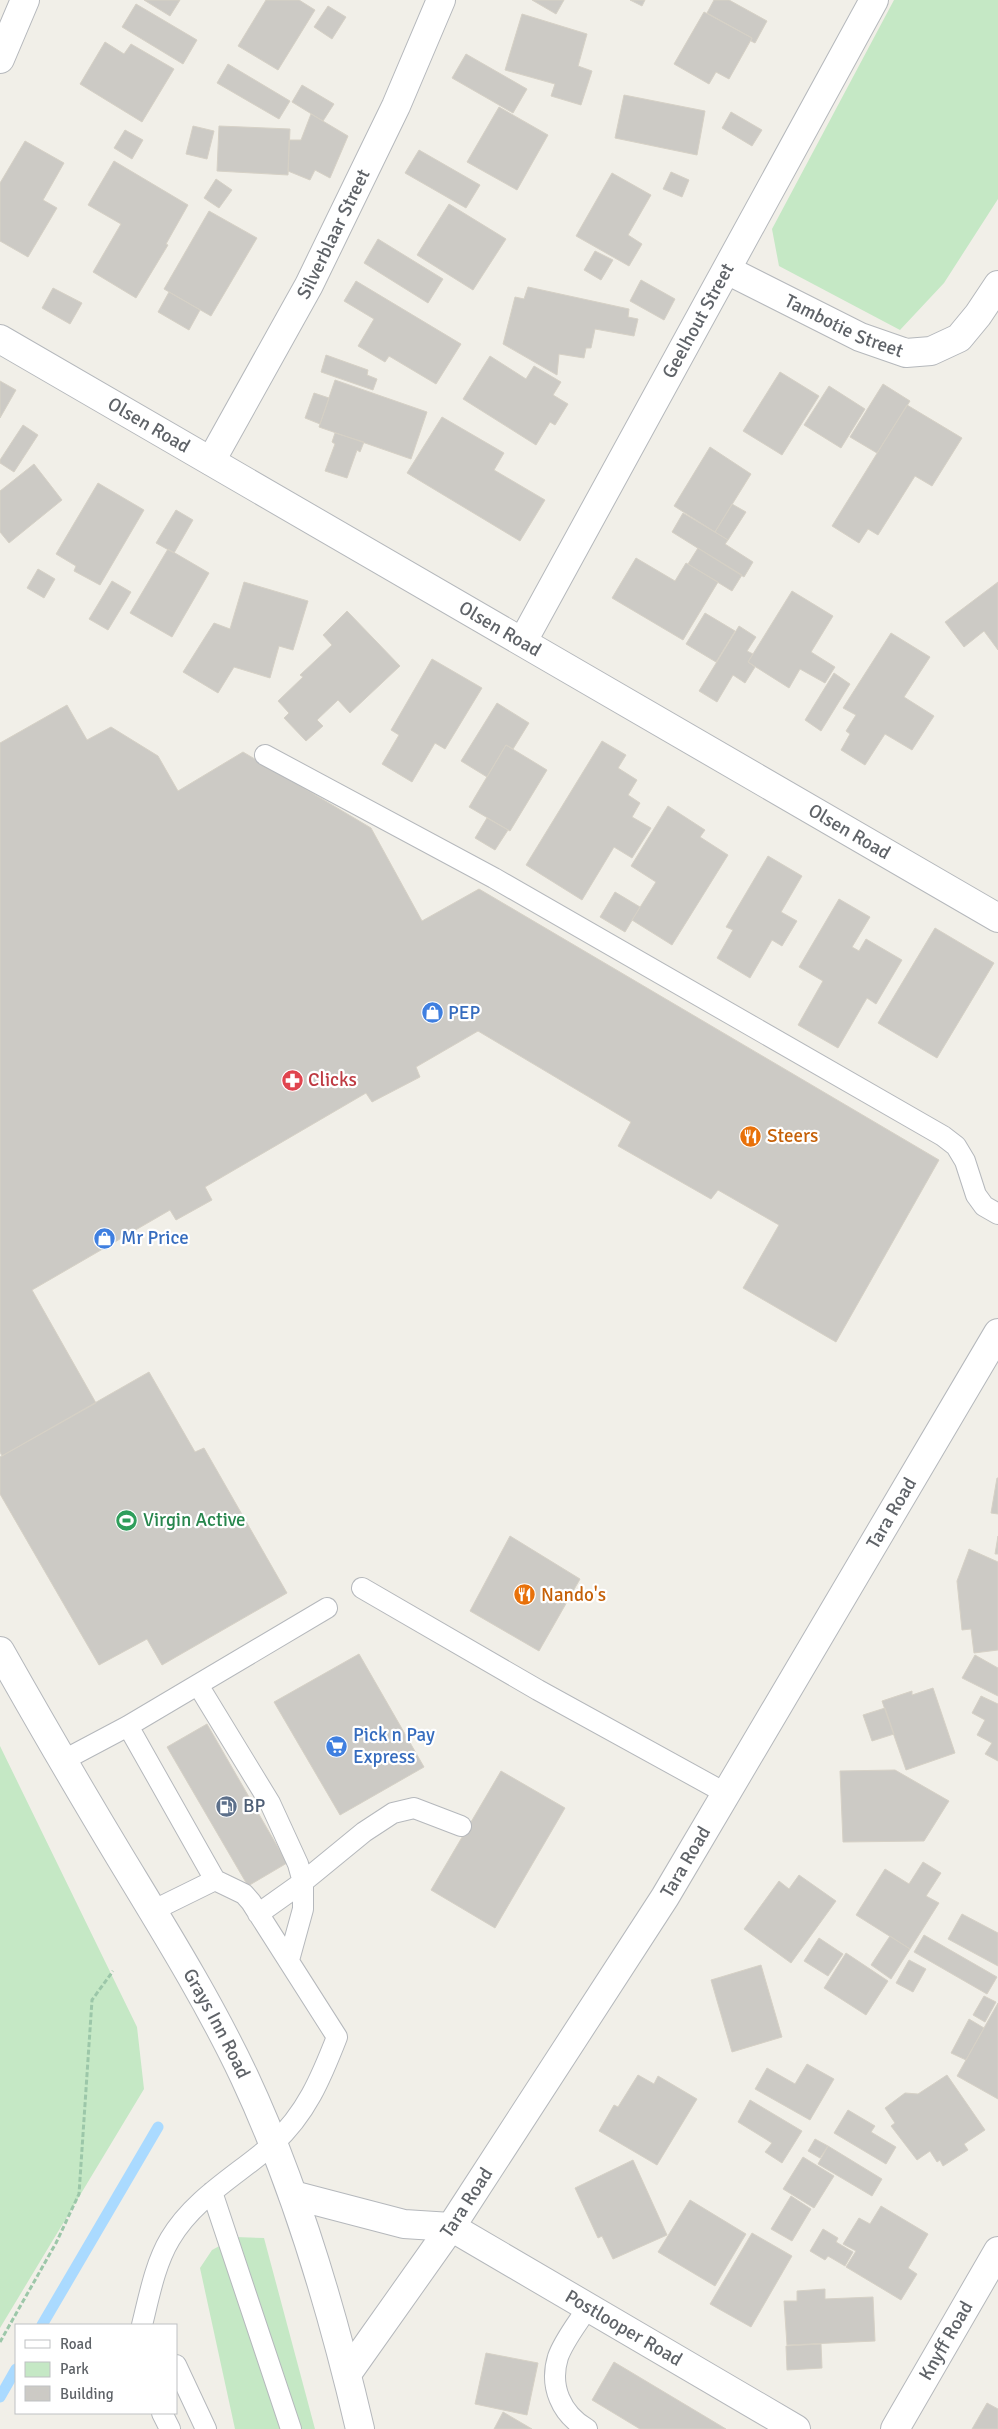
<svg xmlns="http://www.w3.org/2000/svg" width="998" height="2429" font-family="Signika,sans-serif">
  <rect width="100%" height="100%" fill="#f1efe8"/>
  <path fill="#c5e8c5" d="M894,0h104v199l-54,84 -44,47 -121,-64 -7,-37z
    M0,1746l137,281 7,62 -144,239z
    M236,2237l28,1 51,191h-80l-35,-161 12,-18z"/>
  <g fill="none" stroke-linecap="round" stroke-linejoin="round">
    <path stroke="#aadaff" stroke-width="11" d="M42,2325l116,-198
      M0,2397l16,-28"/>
  </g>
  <path fill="#cccac5" stroke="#d6d1c6" d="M144,0h36l-10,16z
    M266,0h33l16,10 -37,60 -40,-24z
    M532,0h32l-8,14z
    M630,0h15l-3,6z
    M714,0h15l38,21 -12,22 -4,-2 1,-3 -45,-25z
    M136,4l61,36 -14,24 -61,-37z
    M328,6l18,11 -14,22 -18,-12z
    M704,12l48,26 -23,41 -13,-7 -7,12 -35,-20z
    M522,14l65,20 -9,32 14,5 -11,34 -30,-9 4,-12 -50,-14z
    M105,42l19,12 7,-10 43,25 -32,53 -62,-38z
    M466,54l61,35 -14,24 -61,-35z
    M228,64l62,37 -11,18 -62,-36z
    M302,85l32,19 -11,17 -31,-19z
    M624,95l81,16 -8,44 -82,-17z
    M499,107l49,28 -31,55 -50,-28z
    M731,112l31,18 -10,16 -30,-18z
    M311,114l37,22 -18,42 -15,-8 -5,10 -22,-9 1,-31h12z
    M193,126l21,5 -7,28 -21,-5z
    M219,126l71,3 -2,46 -71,-4z
    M125,130l18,10 -11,19 -18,-11z
    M25,141l39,22 -21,37 14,8 -29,49 -28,-16v-58z
    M419,150l61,35 -14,23 -61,-35z
    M114,161l74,44 -22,39 2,1 -32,53 -43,-26 28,-48 -33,-19z
    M671,172l18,8 -7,17 -19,-8z
    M612,173l39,22 -23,40 14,9 -13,22 -53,-30z
    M216,179l16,11 -13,18 -15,-10z
    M449,204l57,35 -33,51 -56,-35z
    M209,211l48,27 -46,78 -47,-27z
    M378,239l65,40 -15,24 -64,-40z
    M595,251l18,9 -12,20 -17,-10z
    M641,280l34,19 -11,21 -34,-19z
    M356,281l105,63 -25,40 -47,-28 -4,6 -27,-16 16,-27 -30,-18z
    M528,287l101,22 -1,8 10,2 -4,17 -39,-7 -4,19h-5l-2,10 -25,-4 -2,21 -54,-31 12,-47 9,2z
    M53,288l29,15 -12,21 -28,-16z
    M169,292l31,18 -11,20 -31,-18z
    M326,355l42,15 -1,5 10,4 -4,11 -52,-18z
    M490,356l36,23 8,-13 27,16 -8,13 15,9 -13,21 -5,-3 -14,23 -73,-46z
    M780,372l39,24 -37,59 -39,-24z
    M335,380l92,32 -16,47 -92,-32z
    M0,381l16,9 -16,28z
    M883,384l27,17 -33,52 -27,-16z
    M829,386l36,23 -24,39 -37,-23z
    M314,393l15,5 -9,26 -15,-6z
    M907,405l55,33 -30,48 -17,-10 -37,59 -10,-6 -9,14 -27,-17z
    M442,417l62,36 -10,17 51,30 -25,41 -113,-68z
    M23,425l15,10 -24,37 -14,-9v-3z
    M335,433l29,9 -4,10 -3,-2 -10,28 -22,-7 10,-27 -3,-2z
    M710,447l41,27 -36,58 -41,-26z
    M34,464l28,36 -53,43 -9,-11v-41z
    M98,483l46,27 -44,75 -26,-14 2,-5 -20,-12z
    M732,504l14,8 -18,28 -13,-8z
    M176,510l17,10 -19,33 -18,-10z
    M683,513l45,27 -3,4 28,18 -9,15 -72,-45z
    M698,548l44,27 -10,16 -44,-27z
    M168,549l41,24 -37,64 -42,-24z
    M636,558l39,23 11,-18 32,19 -35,58 -71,-42z
    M38,569l17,10 -11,19 -17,-10z
    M112,581l19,11 -23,38 -19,-11z
    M244,582l64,19 -15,49 -14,-4 -9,32 -36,-11 -16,26 -35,-21 31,-49 16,6z
    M998,582v68l-14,-19 -20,16 -19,-25z
    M792,591l41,25 -22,36 24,15 -10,16 -25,-14 -11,19 -41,-26z
    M347,611l53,55 -50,47 -12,-13 -21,20 6,6 -17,15 -22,-23 5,-5 -11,-12 25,-24 -3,-2 32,-30 -9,-10z
    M705,613l30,18 -19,31 -30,-18z
    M739,626l17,11 -9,14 6,3 -5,8 7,5 -10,16 -12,-8 -16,27 -18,-11z
    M891,633l39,24 -26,40 30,19 -22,34 -27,-16 -20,31 -24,-15 9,-16 -4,-3 10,-16 -13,-7z
    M432,659l50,29 -37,61 -10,-6 -23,39 -30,-18 17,-29 -8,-5z
    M834,673l16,11 -29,47 -16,-11z
    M497,703l32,20 -16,26 -7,-4 -19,32 -26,-16z
    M67,705l20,35 24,-13 47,29 20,35 65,-39 128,76 51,93 57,-32 460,271 -103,182 -93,-54 36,-63 -61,-35 -7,9 -93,-53 13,-24 -153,-91 -62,36 4,10 -48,25 -6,-9 -161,94 7,13 -36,20 -6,-10 -138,80 64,113 -94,53 -2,-4v-709z
    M602,741l24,14 -8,13 19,12 -9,15 12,8 -8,14 19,11 -19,30 -18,-11 -32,53 -56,-35z
    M506,745l41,25 -37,61 -41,-24z
    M668,806l37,24 -5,7 28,18 -56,90 -40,-25 24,-38 -25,-16z
    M487,818l21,12 -13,20 -20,-12z
    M768,856l34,20 -21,36 16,9 -15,25 -10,-6 -22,38 -33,-20 16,-28 -7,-3z
    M615,892l25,15 -15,25 -25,-15z
    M839,899l31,18 -18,30 7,4 7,-12 36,21 -26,44 -9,-6 -29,50 -40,-23 25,-44 -24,-14z
    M935,928l59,35 -57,95 -59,-35z
    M149,1372l46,80 9,-4 83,145 -125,72 -15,-26 -48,26 -99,-171v-37z
    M997,1478h1v36l-7,-1z
    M510,1536l70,43 -41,72 -69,-40z
    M998,1536v18h-3z
    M969,1549l29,13v88l-24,3 -3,-24 -9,1 -5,-49z
    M359,1654l65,113 -84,48 -66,-113z
    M975,1655l23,13v28l-36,-18z
    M933,1688l22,65 -49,17 -24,-69 30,-10v4z
    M981,1696l17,8v57l-13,-7 7,-11 -15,-8 8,-15 -13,-7z
    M885,1708l9,26 -22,7 -9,-26z
    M207,1724l80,139 -39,23 -81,-139z
    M895,1770l54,31 -25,40 -81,1 -3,-71z
    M501,1771l64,37 -70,120 -64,-38z
    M923,1862l18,11 -15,23 13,7 -29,46 -54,-34 29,-46 24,15z
    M799,1875l37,26 -45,62 -47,-34 35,-48 10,8z
    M962,1914l36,19v33l-50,-27z
    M924,1935l73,42 -10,17 -73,-42z
    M890,1936l20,13 -19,30 -20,-14z
    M819,1938l24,16 -15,22 -24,-15z
    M846,1953l42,28 -22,34 -42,-27z
    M909,1960l17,9 -13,23 -17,-9z
    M761,1965l21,72 -50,15 -21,-72z
    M984,1996l12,6 -11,20 -12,-7z
    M998,2003v96l-41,-23z
    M969,2019l15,9 -18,32 -15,-7z
    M807,2064l27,15 -24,41 -55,-31 12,-21 28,16z
    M638,2075l16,9 4,-8 39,23 -40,66 -58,-34 15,-26 4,2z
    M947,2075l38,55 -21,14 4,6 -25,16 -3,-6 -3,2 -7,-11 -13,9 -26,-34 4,-3 -10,-15 20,-15 13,1z
    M750,2100l52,31 -20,32 -17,-11 7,-9 -34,-21z
    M848,2110l27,16 -4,6 25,15 -10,17 -52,-31z
    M815,2139l13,7 -8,12 -12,-7z
    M828,2146l54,33 -10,17 -54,-32z
    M803,2157l31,19 -20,32 -31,-19z
    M633,2160l34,75 -54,24 -11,-23 -4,2 -23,-50z
    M791,2196l20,13 -19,32 -21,-12z
    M690,2200l56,34 -31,52 -57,-34z
    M881,2206l47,28 -20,34 9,6 -16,26 -55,-33 10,-16 -13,-7 16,-26 11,6z
    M823,2229l15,9 -2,4 17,10 -8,14 -17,-10 -3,4 -15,-9z
    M752,2233l40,23 -41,71 -41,-23z
    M825,2289v10l48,-2 2,44 -88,4 -3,-44h13v-10z
    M821,2344l1,24 -35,2 -1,-24z
    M486,2353l52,10 -11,52 -52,-11z
    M614,2362l112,67h-86l-48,-29z
    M987,2403l11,6v20h-26z
    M503,2412l29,17h-38z"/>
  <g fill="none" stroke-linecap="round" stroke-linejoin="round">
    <defs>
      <path id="service" d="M265,755l229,123 449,258 13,10 9,15 11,34 8,11 14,8
        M362,1588l176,102 189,104
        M198,1685l72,118 28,61 5,18v27l-14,51
        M128,1726l87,154
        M62,1761l66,-35 199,-118
        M258,1914l45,-32 61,-50 29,-19 21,-5 47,18
        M212,2192l79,237
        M142,2325c7,-28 13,-61 28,-86 24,-41 69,-65 103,-95 33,-30 48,-66 64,-107l-86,-135 -7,-8 -29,-14 -63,31
        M176,2365l30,64
        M162,2413l8,16
        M587,2429c-26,-15 -38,-43 -29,-72 6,-17 20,-34 30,-50"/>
      <g id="minor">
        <path d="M0,59l25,-59"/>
        <path id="s1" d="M727,270l133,67 46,16 25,-2 28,-13 19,-23 20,-30"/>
        <path id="s2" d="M0,339l998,579"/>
        <path id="s3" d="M211,461l98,-176 87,-179 45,-106"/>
        <path id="s4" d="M523,641l351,-641"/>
        <path id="s5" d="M451,2227l345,202"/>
        <path id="s6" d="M895,2429l103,-178"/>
      </g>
      <g id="tertiary">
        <path id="s7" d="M0,1651c39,69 79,138 120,206 43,71 88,143 124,219 52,111 88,233 116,353"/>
        <path d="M293,2195l111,29 47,3"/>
        <path id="s8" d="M347,2374l104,-147 214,-330 333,-564"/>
      </g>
    </defs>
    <use href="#service" stroke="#b5b8bc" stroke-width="22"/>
    <use href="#minor" stroke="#b5b8bc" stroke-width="30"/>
    <use href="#tertiary" stroke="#b5b8bc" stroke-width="30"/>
    <path stroke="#9cc7a9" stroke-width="3" stroke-dasharray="5 2.5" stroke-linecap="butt" d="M0,2342l56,-99 23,-49 13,-194 21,-29"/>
    <use href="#service" stroke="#fff" stroke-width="20"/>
    <use href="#minor" stroke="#fff" stroke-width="28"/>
    <use href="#tertiary" stroke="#fff" stroke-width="28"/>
  </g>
  <defs>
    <symbol id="shop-disc" viewBox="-11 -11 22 22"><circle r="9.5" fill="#3f7fe0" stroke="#fff"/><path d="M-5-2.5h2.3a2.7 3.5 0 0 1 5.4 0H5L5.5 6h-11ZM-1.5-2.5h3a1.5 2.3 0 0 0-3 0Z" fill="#fff"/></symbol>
    <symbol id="pharmacy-disc" viewBox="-11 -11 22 22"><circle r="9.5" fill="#e0444e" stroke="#fff"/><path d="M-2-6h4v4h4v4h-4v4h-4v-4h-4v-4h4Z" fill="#fff"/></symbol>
    <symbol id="restaurant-disc" viewBox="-11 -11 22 22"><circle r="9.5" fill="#e8710a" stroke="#fff"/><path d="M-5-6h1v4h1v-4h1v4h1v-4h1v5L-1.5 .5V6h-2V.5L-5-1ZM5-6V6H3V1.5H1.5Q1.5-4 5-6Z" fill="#fff"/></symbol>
    <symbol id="stadium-disc" viewBox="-11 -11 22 22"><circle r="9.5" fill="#2e9e5b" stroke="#fff"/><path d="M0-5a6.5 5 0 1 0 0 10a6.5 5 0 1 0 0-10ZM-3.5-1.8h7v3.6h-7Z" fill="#fff"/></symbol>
    <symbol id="supermarket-disc" viewBox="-11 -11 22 22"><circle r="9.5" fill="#3f7fe0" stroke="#fff"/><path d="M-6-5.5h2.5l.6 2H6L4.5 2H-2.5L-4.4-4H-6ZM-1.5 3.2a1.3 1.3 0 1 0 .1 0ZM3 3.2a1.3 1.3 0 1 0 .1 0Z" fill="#fff"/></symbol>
    <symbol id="fuel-disc" viewBox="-11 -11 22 22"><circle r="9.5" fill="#5c6f8a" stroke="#fff"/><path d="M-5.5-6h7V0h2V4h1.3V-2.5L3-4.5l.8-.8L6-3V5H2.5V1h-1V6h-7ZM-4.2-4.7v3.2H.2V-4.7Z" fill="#fff"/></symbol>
  </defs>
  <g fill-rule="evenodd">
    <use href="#shop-disc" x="420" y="1000" width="25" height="25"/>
    <use href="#pharmacy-disc" x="280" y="1068" width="25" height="25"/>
    <use href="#restaurant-disc" x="738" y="1124" width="25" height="25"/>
    <use href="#shop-disc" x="92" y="1226" width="25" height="25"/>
    <use href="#stadium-disc" x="114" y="1508" width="25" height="25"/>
    <use href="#restaurant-disc" x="512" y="1582" width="25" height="25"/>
    <use href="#supermarket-disc" x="324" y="1734" width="25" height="25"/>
    <use href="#fuel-disc" x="214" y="1794" width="25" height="25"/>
  </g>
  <g text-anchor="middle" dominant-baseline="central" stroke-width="4.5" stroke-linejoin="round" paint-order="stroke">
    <g font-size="19" fill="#5f6368" stroke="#fff">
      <text stroke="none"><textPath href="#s3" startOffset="258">Silverblaar Street</textPath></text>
      <text stroke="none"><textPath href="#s4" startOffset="365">Geelhout Street</textPath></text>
      <text stroke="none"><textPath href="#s1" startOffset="130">Tambotie Street</textPath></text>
      <text stroke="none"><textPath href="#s2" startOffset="172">Olsen Road</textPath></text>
      <text stroke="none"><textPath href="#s2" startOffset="578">Olsen Road</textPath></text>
      <text stroke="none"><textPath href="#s2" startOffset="982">Olsen Road</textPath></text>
      <text stroke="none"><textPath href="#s8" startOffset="1019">Tara Road</textPath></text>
      <text stroke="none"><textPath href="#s8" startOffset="614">Tara Road</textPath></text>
      <text stroke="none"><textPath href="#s7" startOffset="431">Grays Inn Road</textPath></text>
      <text stroke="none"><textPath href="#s8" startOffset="209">Tara Road</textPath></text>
      <text stroke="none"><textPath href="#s5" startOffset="200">Postlooper Road</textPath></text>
      <text stroke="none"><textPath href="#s6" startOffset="102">Knyff Road</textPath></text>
    </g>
    <g font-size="19" fill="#366cbe" stroke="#fff" text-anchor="start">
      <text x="448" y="1013">PEP</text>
      <text x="121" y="1238">Mr Price</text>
      <text x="353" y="1735">Pick n Pay<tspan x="353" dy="22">Express</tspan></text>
    </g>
    <g font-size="19" fill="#be3a42" stroke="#fff" text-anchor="start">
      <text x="308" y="1080">Clicks</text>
    </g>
    <g font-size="19" fill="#c56008" stroke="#fff" text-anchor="start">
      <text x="767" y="1136">Steers</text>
      <text x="541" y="1595">Nando's</text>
    </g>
    <g font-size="19" fill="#27864d" stroke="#fff" text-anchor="start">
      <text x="143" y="1520">Virgin Active</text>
    </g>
    <g font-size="19" fill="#4e5e75" stroke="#fff" text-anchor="start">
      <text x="243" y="1806">BP</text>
    </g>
  </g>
  <rect x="15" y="2324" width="162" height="90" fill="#ffffff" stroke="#bfc1c3"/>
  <rect x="25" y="2340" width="25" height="8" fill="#ffffff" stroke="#bfc1c3"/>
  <text x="60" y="2349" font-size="15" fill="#5f6368">Road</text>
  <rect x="25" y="2362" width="25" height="15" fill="#c5e8c5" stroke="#bfc1c3"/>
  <text x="60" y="2374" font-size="15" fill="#5f6368">Park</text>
  <rect x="25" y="2386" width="25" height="15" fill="#cccac5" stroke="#bfc1c3"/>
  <text x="60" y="2399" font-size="15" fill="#5f6368">Building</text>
</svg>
